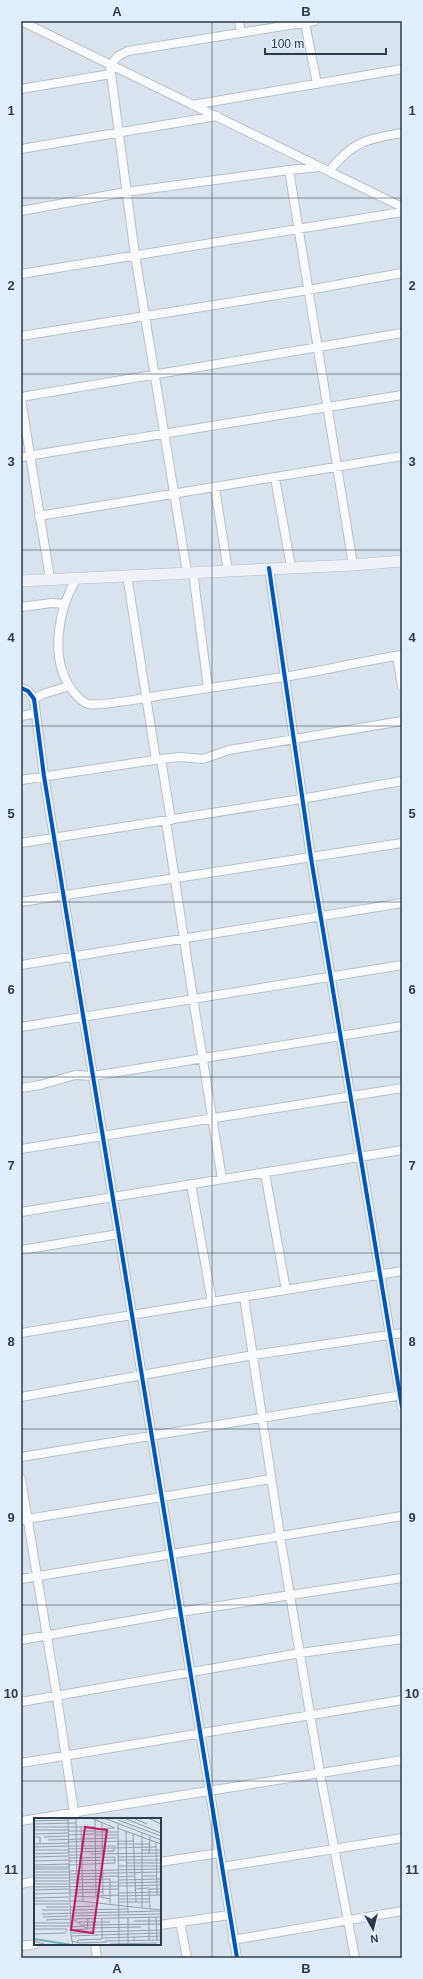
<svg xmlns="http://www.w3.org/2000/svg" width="423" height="1979" font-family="Helvetica,sans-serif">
  <rect width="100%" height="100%" fill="#d8e3ee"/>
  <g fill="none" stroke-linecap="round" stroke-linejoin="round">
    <defs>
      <path id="street" d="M21,21l381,186
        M239,21l2,12
        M305,23l12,61
        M21,89l90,-15
        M193,105l209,-36
        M21,149l196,-33
        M320,167l-31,3 64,395
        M329,171c25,-30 35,-31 73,-38
        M21,211l105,-19 163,-22
        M21,274l381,-62
        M21,336l287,-46 94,-17
        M21,397l381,-64
        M21,399l29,180
        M21,457l381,-62
        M275,478l16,89
        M215,488l13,83
        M39,516l363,-60
        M269,568l42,290 91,549
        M187,572l-52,-317 -25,-189 8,-10 10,-5 186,-30
        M193,572l15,116
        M127,575l29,185
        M77,578c-19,31 -28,81 -5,112 4,5 9,12 16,14 11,3 61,-7 75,-9 40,-6 80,-12 120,-18 40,-6 79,-16 119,-22
        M21,607l31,-4 12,1
        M397,656l5,30
        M21,688l7,3 6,8 10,77 193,1182
        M34,699l9,-5 26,-8
        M21,716l15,-3
        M161,759l10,61
        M21,780l140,-21 19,-2 23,2 26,-9 173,-29
        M166,821l27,177 29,181
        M21,843l280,-44 101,-18
        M21,902l381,-59
        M21,965l381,-62
        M21,1027l381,-62
        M21,1088l19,-3 35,-10 18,1 309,-50
        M21,1149l381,-61
        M265,1173l21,117
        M191,1184l21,118
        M21,1212l381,-62
        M21,1250l98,-16
        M244,1297l36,239 40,237 35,185
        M21,1333l381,-62
        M21,1397l232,-42 149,-22
        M21,1457l381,-62
        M21,1479l36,218 18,122
        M21,1520l250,-41
        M21,1579l381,-63
        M21,1640l159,-28 222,-34
        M21,1702l279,-49 102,-14
        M21,1763l381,-63
        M21,1821l381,-61
        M160,1862l59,-9
        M222,1867l180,-29
        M21,1884l14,-3
        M180,1922l7,36
        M160,1925l69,-10
        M233,1940l169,-29
        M95,1944l2,14
        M21,1946l15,-2"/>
      <path id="secondary" d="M21,581l332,-16 49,-4"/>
    </defs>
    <use href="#street" stroke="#b6c1cd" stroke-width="10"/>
    <use href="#secondary" stroke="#b6c1cd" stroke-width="12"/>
    <use href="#street" stroke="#f9fbfc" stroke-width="8"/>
    <use href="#secondary" stroke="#eef1f6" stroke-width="11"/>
    <defs>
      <path id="cycleway" d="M269,568l42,290 91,549
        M21,688l7,3 6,8 10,77 193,1182"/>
    </defs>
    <use href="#cycleway" stroke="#e1eefe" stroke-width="6"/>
    <use href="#cycleway" stroke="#0057b8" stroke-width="4"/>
  </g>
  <path fill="none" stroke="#2d3a49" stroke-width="1" stroke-opacity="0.55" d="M212,21v1937M21,198h381M21,374h381M21,550h381M21,726h381M21,902h381M21,1077h381M21,1253h381M21,1429h381M21,1605h381M21,1781h381"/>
  <g transform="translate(34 1818)">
    <rect width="127" height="127" fill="#d8e3ee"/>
    <path fill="none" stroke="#65b6b8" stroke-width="2" d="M0,121l38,6"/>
    <path fill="none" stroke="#949fac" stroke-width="1" d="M34,0l3,118 2,9M42,0l1,78M57,0l24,10M70,0l57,22M90,0l37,15M99,0l14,6M114,0l13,6M34,1l20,-1M61,2l1,76M84,2l43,16M0,3l34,-1M68,5l1,72M0,6l42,-1M84,6l1,121M0,9h34M34,9h27M47,9l2,75M83,10l44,16M61,11l19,-1M0,12h34M34,13h27M92,13l1,55 34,-1M61,14h22M108,15v75M0,16l34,-1M99,16l3,68M34,17l27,-1M61,17h22M0,19h6v7M10,19l24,-1M14,22l69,-2M34,24l66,-1M122,24l1,53M0,26l34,-1M83,26h32M35,28h47M0,29l34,-1M34,31l88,-2M0,32h34M107,32h20M34,34l46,-1v-3M115,35l1,-17M0,36l34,-1M56,36l71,-1M35,37h13M0,39l34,-1M84,39l43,-1M35,40l46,-1v6M83,42h44M0,43l34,-1M35,43l46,-1M93,45h34M0,47l34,-1M34,47l47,-2M84,48h43M0,49h35M0,51h35M35,53l92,-2M0,54h35M35,56l92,-2M0,57h35M108,58h14M35,59l49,-1M84,59l16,-1M0,60h35M35,62l41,-1v25M84,62l43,-1M0,63h35M35,65l49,-1M84,65l43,-1M0,66h35M84,68h9l1,27M0,69l84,-1M101,71l14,-1M0,72l35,-1M36,72l48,-1M84,75l43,-1M0,76l69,-2M36,78l26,1M62,78l22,-1M62,78l14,3M84,78l43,-1M0,80l35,-1M84,81h17M102,81h13M0,83h45l82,9M84,84h32M0,86h35M12,89h23M36,89l25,-1M116,90l-1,-19h12M8,92h27M36,92l57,-1M8,96l119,-3M36,98l91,-2M9,99l26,-1M115,99v23M122,99l1,23M94,100v27M39,101l88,-2M12,102l24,-1M40,102l14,9M100,103h27M45,104h31M0,105h36M49,107l78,-1M0,108h36M37,109l13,-1M54,110l53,-1M0,111h33M36,112l17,-1 1,-11M58,114l69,-2M37,115h23M0,116l31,-1 2,-4M62,117l65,-2M37,118l26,-1M69,120l31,-1M100,122v-3l27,-1M0,123l13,4M38,123l7,2 27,-1M71,123l56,-1M43,124l1,-2 24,-1v-21M76,126l47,-1"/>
    <path fill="#c2185b" fill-opacity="0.15" stroke="#c2185b" stroke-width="2" d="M51,9l22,3 -14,103 -22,-3z"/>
    <rect width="127" height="127" fill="none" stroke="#2d3a49" stroke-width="2"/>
  </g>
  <rect width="423" height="1979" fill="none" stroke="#e1eefe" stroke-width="44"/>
  <g transform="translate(373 1929) rotate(172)" stroke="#e1eefe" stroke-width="3" paint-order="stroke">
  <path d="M0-3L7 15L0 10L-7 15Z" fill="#2d3a49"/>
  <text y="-6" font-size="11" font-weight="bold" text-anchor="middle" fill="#2d3a49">N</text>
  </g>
  <path d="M265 48v6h121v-6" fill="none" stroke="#2d3a49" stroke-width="2"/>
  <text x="271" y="48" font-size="12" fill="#2d3a49" stroke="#e1eefe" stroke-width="3" paint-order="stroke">100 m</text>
  <rect x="22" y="22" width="379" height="1935" fill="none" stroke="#2d3a49" stroke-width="1.5"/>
  <g font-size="13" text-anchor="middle" font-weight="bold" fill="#2d3a49">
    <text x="117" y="16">A</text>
    <text x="306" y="16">B</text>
    <text x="11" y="115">1</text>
    <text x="412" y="115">1</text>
    <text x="11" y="290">2</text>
    <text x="412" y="290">2</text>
    <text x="11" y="466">3</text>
    <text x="412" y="466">3</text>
    <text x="11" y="642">4</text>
    <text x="412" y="642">4</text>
    <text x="11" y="818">5</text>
    <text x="412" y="818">5</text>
    <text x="11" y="994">6</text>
    <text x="412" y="994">6</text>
    <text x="11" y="1170">7</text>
    <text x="412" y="1170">7</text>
    <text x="11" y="1346">8</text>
    <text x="412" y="1346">8</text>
    <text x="11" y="1522">9</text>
    <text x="412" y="1522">9</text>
    <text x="11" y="1698">10</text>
    <text x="412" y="1698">10</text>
    <text x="11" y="1874">11</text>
    <text x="412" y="1874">11</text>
    <text x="117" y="1973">A</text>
    <text x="306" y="1973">B</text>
  </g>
</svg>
